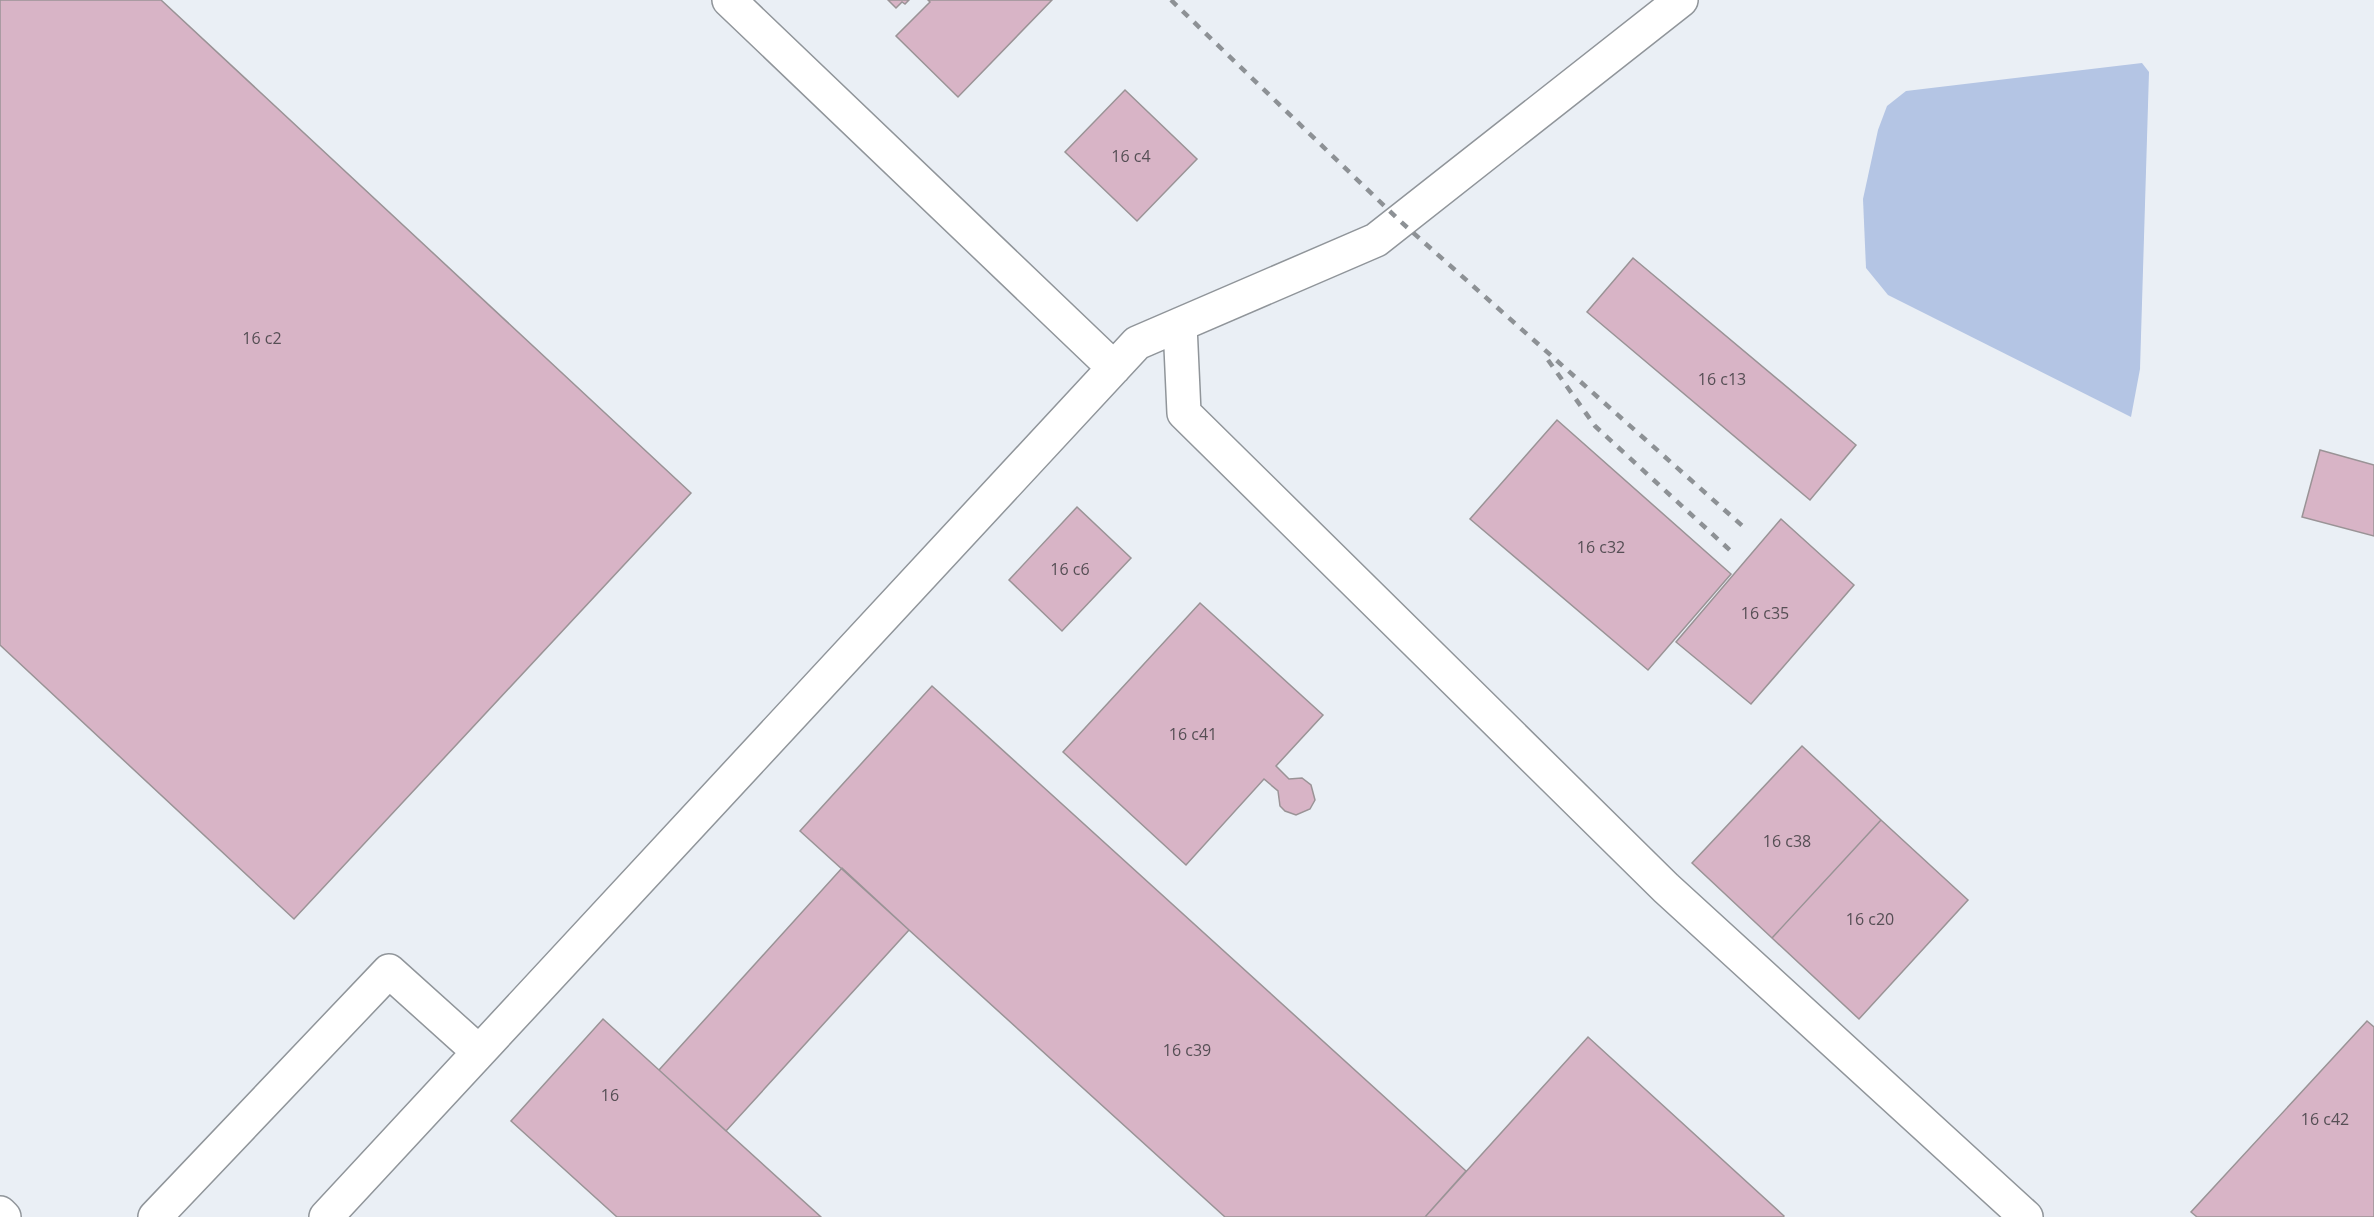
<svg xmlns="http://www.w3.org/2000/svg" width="2374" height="1217" font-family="'Open Sans',sans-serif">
  <rect width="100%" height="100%" fill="#eaeff5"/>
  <path fill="#b4c5e4" d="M2142,63l7,9 -9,297 -9,48 -243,-122 -22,-27 -3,-69 15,-69 9,-24 19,-15z"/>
  <path fill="#d8b4c6" stroke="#9a9396" stroke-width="1.5" d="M0,0h161l530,493 -397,426 -294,-274z
    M888,0h21l-4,4 -3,-2 -6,6z
    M928,0h124l-94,97 -62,-61 34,-34z
    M1125,90l72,69 -60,62 -72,-69z
    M1633,258l223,187 -46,55 -223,-188z
    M1557,420l174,154 -83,96 -178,-151z
    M2320,450l54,15v71l-72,-19z
    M1077,507l54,51 -69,73 -53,-51z
    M1781,519l73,66 -103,119 -75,-62z
    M1200,603l123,112 -47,51 13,13 13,-1 9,7 4,15 -5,9 -14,6 -11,-4 -5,-5 -2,-15 -14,-12 -78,86 -123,-113z
    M932,686l534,485 -41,46h-200l-425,-386z
    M1802,746l79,74 -109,118 -80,-75z
    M1881,820l87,80 -109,119 -87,-81z
    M842,868l67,62 -183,201 -67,-61z
    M603,1019l56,51 162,147h-204l-106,-96z
    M2367,1021l7,6v190h-177l-6,-5z
    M1588,1037l196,179 -1,1h-358z"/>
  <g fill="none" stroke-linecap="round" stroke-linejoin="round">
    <defs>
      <path id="minor" d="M729,0l385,368
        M1180,325l4,88 482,475 360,329
        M0,1213l4,4
        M155,1217l234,-246 90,81
        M326,1217l811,-874 239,-103 305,-240"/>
    </defs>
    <use href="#minor" stroke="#90959a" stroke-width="36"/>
    <use href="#minor" stroke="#fff" stroke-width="33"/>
    <path stroke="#8d9195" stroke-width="4.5" stroke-dasharray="8 8" stroke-linecap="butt" d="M1171,0l229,221 347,309
      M1548,360l47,66 139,128"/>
  </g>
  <g text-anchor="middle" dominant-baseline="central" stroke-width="5" stroke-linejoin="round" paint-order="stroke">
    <g font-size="16" fill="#564f55">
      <text x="1131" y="156">16 с4</text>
      <text x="262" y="338">16 с2</text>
      <text x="1722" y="379">16 с13</text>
      <text x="1601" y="547">16 с32</text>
      <text x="1070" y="569">16 c6</text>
      <text x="1765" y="613">16 с35</text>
      <text x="1193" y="734">16 с41</text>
      <text x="1787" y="841">16 с38</text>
      <text x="1870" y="919">16 с20</text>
      <text x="1187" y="1050">16 с39</text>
      <text x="610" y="1095">16</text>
      <text x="2325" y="1119">16 с42</text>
    </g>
  </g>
</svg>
